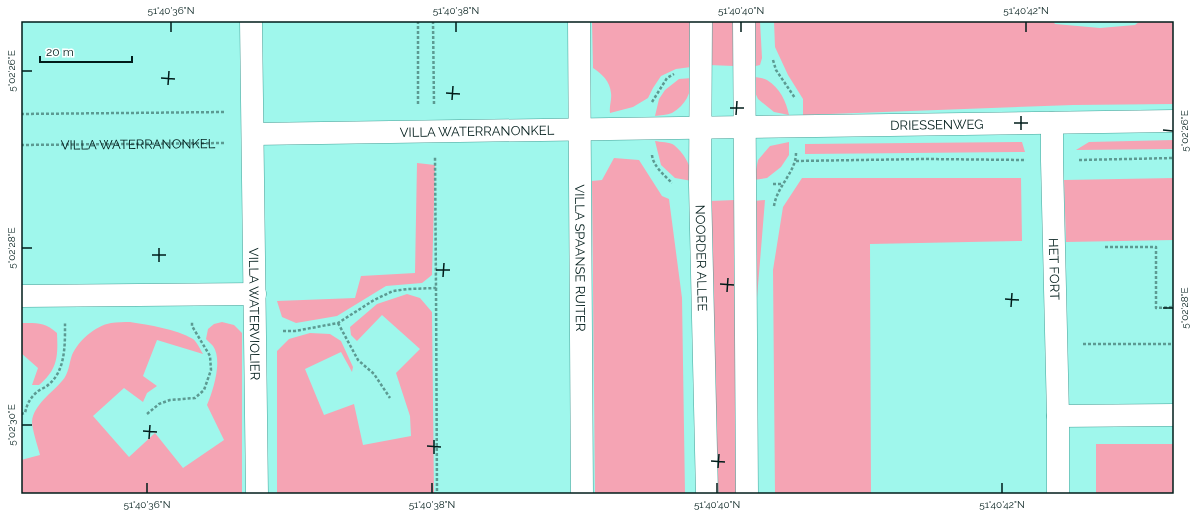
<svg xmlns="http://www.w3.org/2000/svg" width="1195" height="515" font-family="Raleway,sans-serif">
  <rect width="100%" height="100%" fill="#9ff7ec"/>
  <path fill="#f5a4b4" d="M592,21h99v46l-15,2 -15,7 -8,12 -5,10 -15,9 -23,6c-1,-7 2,-13 1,-20 -1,-12 -9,-19 -18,-25z
    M709,21h24l1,45 -25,-1z
    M750,21h10l2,37 -2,7 -9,2z
    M774,21h279l2,3 45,4 35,-3 5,-4h34v83l-101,1 -270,10v-16l-15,-24 -13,-28z
    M752,77c5,0 11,1 15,3 13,8 19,21 22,35l-15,-3 -16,-13 -6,-13z
    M692,78c-1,15 -6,27 -20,35 -5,2 -12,2 -17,3l4,-17 6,-9 14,-11z
    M1174,140v9l-98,1 13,-8z
    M655,141c5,1 15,1 19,4 10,8 19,23 18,36l-17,-3 -14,-13z
    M789,142v13l-8,12 -14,11 -13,2 4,-20 12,-14z
    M1022,142l3,10 -220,2v-10z
    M614,158l25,2 23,36 7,3 13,99 3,196h-90l-3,-313 10,-1z
    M417,163l18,2 -3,110 -10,8 -36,3 -49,30 -41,7 -14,-6 -5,-16 78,-3 6,-22 54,-3z
    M802,178h219l1,63 -152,3 1,250h-96l-2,-224 10,-63z
    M1174,178v62l-108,2 -2,-62z
    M735,200l2,294h-22l-4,-293z
    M765,200l-8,98 -3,-97z
    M407,294l13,4 12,14 2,182h-157v-143l12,-12 21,-6 20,1 11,7 12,26 -1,5 -11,-20 -36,17 19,46 30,-11 9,41 48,-9 -1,-20 -14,-43 24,-24 -38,-34 -25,26 -6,-6 -1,-8 27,-23z
    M130,322c19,3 46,7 63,17 4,3 7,10 10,15l-46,-14 -14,36 14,10 -10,7 -4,9 -19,-14 -31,28 36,41 26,-24 28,35 41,-28 -17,-35c6,-14 16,-45 6,-59 -2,-2 -5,-5 -7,-7l2,-10 6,-5 8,-2 12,3 8,8v161h-221v-34l19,-5c-2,-8 -8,-26 -8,-33 1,-17 21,-30 30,-41 7,-7 7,-18 10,-26 7,-15 23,-29 39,-32 6,-1 13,-1 19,-1z
    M21,323c16,0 24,-1 36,10 1,23 1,36 -18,52h-7l6,-17 -17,-15z
    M1096,444h78v50h-78z"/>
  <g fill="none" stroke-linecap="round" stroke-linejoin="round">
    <defs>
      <g id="minor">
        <path id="s2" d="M251,21l6,473"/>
        <path id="s3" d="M579,21l3,473"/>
        <path id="s4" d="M701,21l-1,164 7,309"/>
        <path d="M744,21l3,473"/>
        <path id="s5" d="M1052,123v38l6,255v78"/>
        <path id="s6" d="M253,134l921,-13"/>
        <path d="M21,296l234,-2"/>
        <path d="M1058,416l116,-1"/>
      </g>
    </defs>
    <use href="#minor" stroke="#48a198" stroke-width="23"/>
    <g stroke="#5c9a92" stroke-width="2.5" stroke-dasharray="3 2" stroke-linecap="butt">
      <path d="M433,21l1,83"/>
      <path d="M773,60l3,10 19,28"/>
      <path d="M652,102l15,-24 7,-4"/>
      <path d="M418,104v-83"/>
      <path d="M21,114l205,-2"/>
      <path id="s1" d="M21,145l205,-2"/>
      <path d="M652,155c1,11 13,21 20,28"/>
      <path d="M1079,160l95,-2"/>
      <path d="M796,161l128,-2 102,1"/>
      <path d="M773,184h9"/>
      <path d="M774,206c3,-20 22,-34 22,-53"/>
      <path d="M1105,247h51v61l18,-1"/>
      <path d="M436,288l1,206"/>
      <path d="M338,323l20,37 16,14 16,24"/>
      <path d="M283,331h12l43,-8 36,-23 19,-9 15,-2 28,-1 -1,-131"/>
      <path d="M1083,344h91"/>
      <path d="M21,414l4,-1c2,-9 5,-15 12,-21 3,-3 8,-4 11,-7 18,-14 17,-41 17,-63"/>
      <path d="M147,414l12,-10 11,-4 25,-2 9,-8 7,-20 -1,-14 -18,-30v-5"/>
    </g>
    <use href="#minor" stroke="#fff" stroke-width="22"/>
  </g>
  <path fill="none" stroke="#011c1a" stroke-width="1.5" d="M171,32v-10M456,32v-10M741,32v-10M1026,32v-10M22,71h10M161,78l14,1M168,85l1,-14M446,93l14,1M452,100l1,-14M730,108h14M736,115l1,-14M1014,123h14M1021,130v-14M1163,130l10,1M22,248h10M152,255h14M159,262v-14M436,270h14M443,277l1,-14M720,284l14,1M727,292l1,-14M1005,299l14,1M1011,307l1,-14M1163,308h10M22,425h10M143,431l14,1M149,439l1,-14M427,446l14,1M434,454v-14M711,461l14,1M718,468l1,-14M147,493v-10M432,493v-10M717,493v-10M1002,493v-10"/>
  <g text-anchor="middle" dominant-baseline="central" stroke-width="3.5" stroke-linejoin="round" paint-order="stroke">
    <g font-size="13" fill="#011c1a" stroke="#fff">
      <text stroke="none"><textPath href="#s6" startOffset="684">DRIESSENWEG</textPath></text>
      <text stroke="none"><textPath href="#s6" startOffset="224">VILLA WATERRANONKEL</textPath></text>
      <text stroke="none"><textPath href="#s1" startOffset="117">VILLA WATERRANONKEL</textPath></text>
      <text stroke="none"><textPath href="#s3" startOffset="237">VILLA SPAANSE RUITER</textPath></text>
      <text stroke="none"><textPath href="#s4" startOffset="237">NOORDER ALLEE</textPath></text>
      <text stroke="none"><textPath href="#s5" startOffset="146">HET FORT</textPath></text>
      <text stroke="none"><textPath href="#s2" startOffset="293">VILLA WATERVIOLIER</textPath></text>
    </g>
  </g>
  <rect width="1195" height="515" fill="none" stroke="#ffffff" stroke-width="44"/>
  <path d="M40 56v6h92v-6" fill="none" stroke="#011c1a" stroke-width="2"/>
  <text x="46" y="56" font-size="12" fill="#011c1a" stroke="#ffffff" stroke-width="3" paint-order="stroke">20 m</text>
  <rect x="22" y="22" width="1151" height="471" fill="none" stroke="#011c1a" stroke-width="1.5"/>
  <g font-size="10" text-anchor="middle" fill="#011c1a">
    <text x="171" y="14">51°40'36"N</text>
    <text x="456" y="14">51°40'38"N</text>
    <text x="741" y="14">51°40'40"N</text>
    <text x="1026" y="14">51°40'42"N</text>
    <text transform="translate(11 71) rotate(-90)" y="4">5°02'26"E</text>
    <text transform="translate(1184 131) rotate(-90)" y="4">5°02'26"E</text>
    <text transform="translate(11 248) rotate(-90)" y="4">5°02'28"E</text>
    <text transform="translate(1184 308) rotate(-90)" y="4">5°02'28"E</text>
    <text transform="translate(11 425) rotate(-90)" y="4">5°02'30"E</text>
    <text x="147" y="508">51°40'36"N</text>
    <text x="432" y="508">51°40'38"N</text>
    <text x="717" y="508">51°40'40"N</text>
    <text x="1002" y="508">51°40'42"N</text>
  </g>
</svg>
